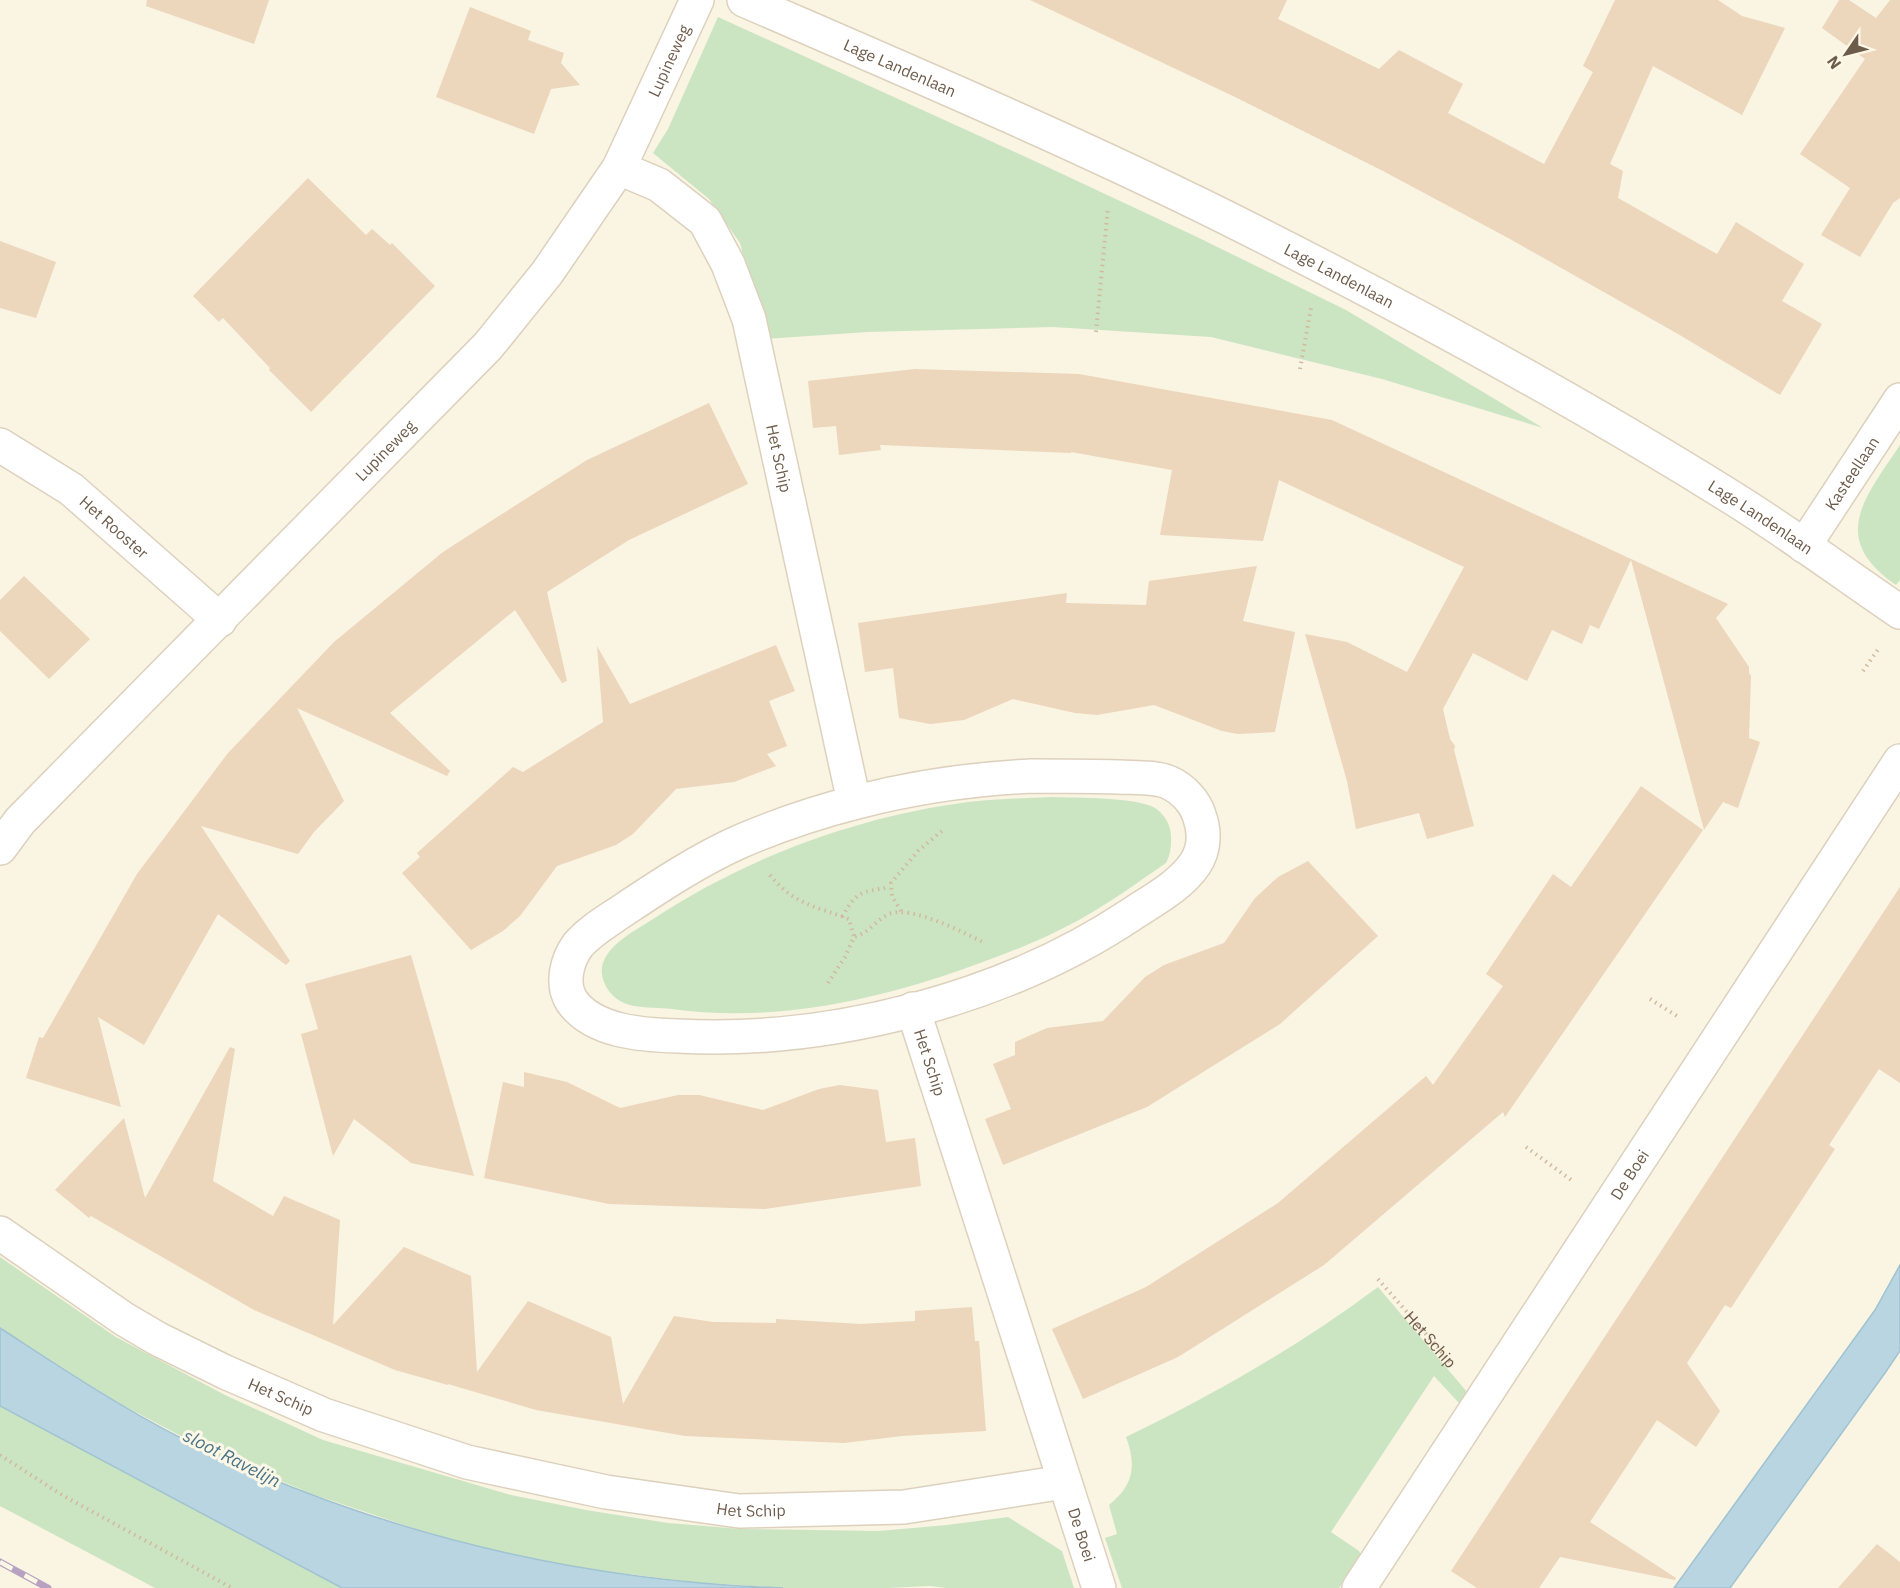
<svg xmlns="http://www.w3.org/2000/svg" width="1900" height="1588" font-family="'IBM Plex Sans',sans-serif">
  <rect width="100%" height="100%" fill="#faf4e2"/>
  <path fill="#cbe5c2" d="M718,17l323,147 156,73 149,73 197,118 -161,-49 -171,-42 -158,-10 -185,5 -103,7 -25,-96 -31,-44 -56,-46 15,-24z
    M1900,445v135l-4,5c-68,-47 -31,-87 4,-140z
    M1052,797c23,1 85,0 103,11 11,7 17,20 16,32 0,9 -1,15 -5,23 -29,20 -58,41 -89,58 -35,19 -71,33 -108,46 -95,34 -196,56 -297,42 -25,-3 -56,3 -68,-27 -12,-29 27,-49 46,-61 95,-63 205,-104 318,-119 28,-3 56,-4 84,-5z
    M0,1257l116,80 109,58 98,45 188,55 75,15 82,13 73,6 138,2 68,-6 61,-8 54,34 12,37h-128l-16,-2 -42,2h-105l-91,-6 -120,-15 -105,-23 -51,-15 -104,-35 -103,-43 -94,-50 -115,-73z
    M1378,1287l89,105 -8,11 -25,-27 -103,156 28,19 2,4 -22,33h-217l-17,-50 12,-4 -8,-29c24,-19 28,-39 17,-68 89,-43 173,-91 252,-150z
    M0,1406l342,182h-187l-155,-82z"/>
  <path fill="#b8d5e1" stroke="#a0c3d2" stroke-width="1.5" d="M1900,1265v86l-15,22 -155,215h-56l201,-278z
    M0,1328c68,44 136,90 210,124 181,84 374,129 573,136h-441l-342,-182z"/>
  <path fill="#ecd6bc" d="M147,0h122l-15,44 -108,-38z
    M1030,0h257l-9,19 101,50 20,-19 64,34 -15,29 96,51 49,-92 -10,-6 32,-66h103l24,16 43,12 -43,87 -89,-49 -43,98 13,7 -5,27 99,56 19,-32 68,42 -22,37 40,23 -42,71 -102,-61 -168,-95 -127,-68 -148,-74z
    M1839,0h10l27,18 14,-18h10v198l-7,5 -33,54 -39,-22 29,-47 -50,-34 65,-95 -43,-31z
    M470,7l61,24 -3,9 36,13 -3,10 19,22 -29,4 -17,45 -98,-37z
    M308,178l58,57 6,-6 18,16 2,-2 43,43 -124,126 -42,-42 1,-2 -47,-50 -4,4 -26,-26z
    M0,241l56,21 -20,56 -36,-10z
    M915,369l164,5 253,46 396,184 -12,14 33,49v6l2,3 -2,62 11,4 -22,66 -15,-6 -19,28 -73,-270 -32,69 -9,-4 -8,19 -30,-14 -25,51 -54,-28 -30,56 7,30 5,7 -1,4 20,76 -47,13 -8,-26 -63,16 -9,-48 -42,-147 42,8 60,30 57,-105 -185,-87 -16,61 -103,-6 12,-65 -101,-18v1l-191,-8 1,5 -42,5 -3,-29 -23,2 -5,-47z
    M709,403l39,81 -119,56 -82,52 20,89 -5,2 -47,-73 -125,103 60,58 -3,5 -150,-68 47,93 -30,31 -16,22 -97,-28 89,135 -4,4 -68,-51 -74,131 -46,-28 23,90 -95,-29 13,-41 4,1 94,-164 91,-121 106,-111 109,-90 48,-31 96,-61z
    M1257,566l-14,55 52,11 -20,100 -37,2 -16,-3 -68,-26 -57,10 -22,-2 -62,-14 -49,21 -34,4 -31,-6 -6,-50 -28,4 -7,-49 209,-30 -1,10 80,2 3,-24z
    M24,576l66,63 -41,40 -49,-48v-31z
    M776,645l19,46 -26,10 18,45 -20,8 9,12 -42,16 -58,7 -43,45 -17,11 -59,21 -37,50 -17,15 -32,19 -69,-77 18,-16 -3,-4 96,-86 10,5 80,-50 -6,-76 33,58z
    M1641,786l62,44 -198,287 -2,-5 -179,153 -146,92 -95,42 -31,-70 94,-42 93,-59 39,-25 148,-127 7,9 70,-99 -17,-12 67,-100 18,13z
    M1308,861l70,75 -98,88 -133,83 -144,58 -18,-46 26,-10 -18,-45 22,-9v-13l32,-14 56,-7 42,-44 19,-12 60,-22 31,-45 23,-21z
    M1900,887v196l-21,-14 -50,76 6,4 -104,159 -6,-3 -38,58 33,48 -24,36 -39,-27 -67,102 86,56 -1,2 -115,-23 -21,31h-62l-26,-17z
    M411,955l21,73 42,148 -63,-13 -57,-44 -21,37 -32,-122 17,-5 -13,-45z
    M230,1047l5,2 -22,132 60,35 11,-20 56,24 -7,105 71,-78 67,29 6,96 51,-71 83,36 12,67 51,-88 39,6 63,1v-4l85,5 54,-3v-10l57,-4 3,34h4l7,90 -84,5 -58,7 -159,-7 -149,-26 -88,-26v1l-53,-15 -141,-60 -163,-94 -2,2 -34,-28 69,-72 21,80z
    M524,1072l43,10 53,26 58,-13h21l64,15 56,-21 21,-4 38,5 8,52 29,-4 6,48 -156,23 -156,-5 -125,-26 19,-96 21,5z
    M1877,1544l23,18v26h-62z"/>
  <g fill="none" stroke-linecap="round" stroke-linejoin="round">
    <defs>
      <g id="street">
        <path id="s2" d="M744,0c159,69 319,137 475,214 174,87 347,180 512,283 58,36 113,77 169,115"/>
        <path id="s3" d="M619,168l40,17 46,36 23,43 21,55 105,483"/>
        <path id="s4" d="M0,445l71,44 149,131"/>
        <path id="s5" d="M1804,546l96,-146"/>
        <path d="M1031,776c29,0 59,0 88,1 16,1 36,-1 51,6 13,6 25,19 29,32 6,16 6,34 -4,49 -15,22 -42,36 -63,50 -127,85 -302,130 -454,122 -35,-1 -86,-4 -107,-36 -10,-17 -4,-40 7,-55 13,-15 31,-25 47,-36 36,-24 74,-49 114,-67 37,-16 78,-30 118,-40 57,-15 115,-23 174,-26z"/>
        <path id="s6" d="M0,848l20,-27 468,-475 59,-73 72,-105 78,-168"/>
        <path id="s7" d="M913,1009l186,579"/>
        <path id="s8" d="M0,1233l124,86 34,20 67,33 99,43 143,47 139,30 133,19 165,-4 160,-25"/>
        <path id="s9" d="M1359,1588l541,-827"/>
      </g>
    </defs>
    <use href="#street" stroke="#ddd1be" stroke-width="36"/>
    <g stroke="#d1b9a0" stroke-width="4" stroke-dasharray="1.5 4.5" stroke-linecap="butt">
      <path d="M1096,332l12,-125"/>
      <path d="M1300,369l11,-61"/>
      <path d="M1863,671l16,-23"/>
      <path d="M770,875c23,29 47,32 79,44l5,18"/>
      <path d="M901,911l-9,-15 -1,-13 27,-32 26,-22"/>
      <path d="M842,917c16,-28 19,-24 48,-30"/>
      <path d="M828,983l17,-26 9,-20c15,-4 22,-17 35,-23 22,-9 73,18 94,28"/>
      <path d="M1650,999l30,19"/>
      <path d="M1526,1147l48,35"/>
      <path id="s1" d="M1378,1279l75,86"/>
      <path d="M0,1455l62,40 170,93"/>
    </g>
    <use href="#street" stroke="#fff" stroke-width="33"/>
    <defs>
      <path id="rail" d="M0,1562l48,26"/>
    </defs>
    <use href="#rail" stroke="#b7a2c1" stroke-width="7"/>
    <use href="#rail" stroke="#fdf7e7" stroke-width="4.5" stroke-dasharray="14" stroke-linecap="butt"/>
  </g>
  <g text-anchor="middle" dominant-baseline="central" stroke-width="6" stroke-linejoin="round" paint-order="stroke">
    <g font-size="16" fill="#6e5c4b" stroke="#fdf7e7">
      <text stroke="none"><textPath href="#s6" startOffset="1040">Lupineweg</textPath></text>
      <text stroke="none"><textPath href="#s2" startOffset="170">Lage Landenlaan</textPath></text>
      <text stroke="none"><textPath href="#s2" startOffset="656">Lage Landenlaan</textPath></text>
      <text stroke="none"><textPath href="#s6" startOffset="554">Lupineweg</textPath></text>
      <text stroke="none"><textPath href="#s3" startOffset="352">Het Schip</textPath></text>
      <text stroke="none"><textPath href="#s5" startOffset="87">Kasteellaan</textPath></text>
      <text stroke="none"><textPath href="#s2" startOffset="1142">Lage Landenlaan</textPath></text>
      <text stroke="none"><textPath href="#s4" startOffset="141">Het Rooster</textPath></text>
      <text stroke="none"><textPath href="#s7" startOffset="56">Het Schip</textPath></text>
      <text stroke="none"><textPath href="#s9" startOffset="494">De Boei</textPath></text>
      <text stroke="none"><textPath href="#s1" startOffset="80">Het Schip</textPath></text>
      <text stroke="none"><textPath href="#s8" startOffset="326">Het Schip</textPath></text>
      <text stroke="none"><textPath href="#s8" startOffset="812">Het Schip</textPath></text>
      <text stroke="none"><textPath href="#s7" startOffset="552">De Boei</textPath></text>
    </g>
    <g font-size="18" font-style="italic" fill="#4a7487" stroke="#fdf7e7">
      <text transform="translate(232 1458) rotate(27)">sloot Ravelijn</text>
    </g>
  </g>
  <g transform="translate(1846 54) rotate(235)" stroke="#fdf7e7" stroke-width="4.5" paint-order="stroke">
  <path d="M0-4.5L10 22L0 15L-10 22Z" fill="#6e5c4b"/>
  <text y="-9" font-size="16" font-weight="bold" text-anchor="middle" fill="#6e5c4b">N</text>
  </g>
</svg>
